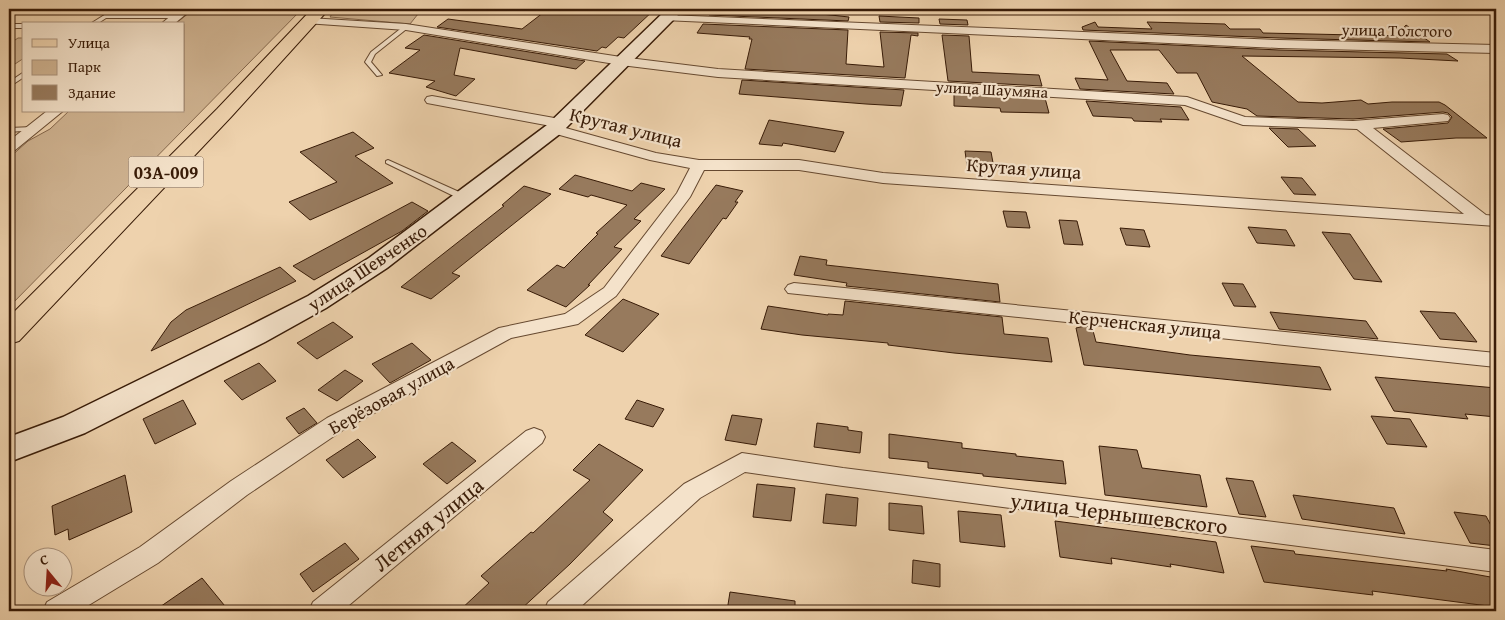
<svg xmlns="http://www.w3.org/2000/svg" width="1505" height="620" font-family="'Gentium Book Plus',serif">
  <rect width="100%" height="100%" fill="#eed2ad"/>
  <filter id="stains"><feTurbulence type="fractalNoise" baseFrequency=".004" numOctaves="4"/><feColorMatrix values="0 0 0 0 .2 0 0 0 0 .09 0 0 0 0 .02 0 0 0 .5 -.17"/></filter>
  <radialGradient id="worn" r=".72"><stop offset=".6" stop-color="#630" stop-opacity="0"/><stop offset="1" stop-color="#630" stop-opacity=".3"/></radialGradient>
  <path fill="#cfb391" stroke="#84674c" d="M194,9h108l-293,298v-149l19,-17 22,-12 19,-18h115v-87h-9z
    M335,9h87l-12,15 -80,-7z
    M18,38h6v20l-15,10v-24z"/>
  <path fill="#977a5d" stroke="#381b07" d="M548,9h107l-31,29 -6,-1 -12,11 -4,-1 -5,4 -160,-24 11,-8 74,10z
    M716,9h79l-1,2 55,6 -1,4 -139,-6 3,-5z
    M879,16l40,2v5l-39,-1z
    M939,19l28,1 1,5 -28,-1z
    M1095,22l3,5 54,2 -5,-7 78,2 5,5h30l3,4 140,3 -3,-4 6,-7 24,17 -151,-4 -196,-8 -1,-3z
    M703,24l145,6 -2,34 38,3 -4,-35 38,1v3l-7,-1 -6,43 -160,-9 7,-30h-3l1,-2 -53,-4z
    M424,35l161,26 -9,8 -116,-21 -6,27 21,4 -19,17 -30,-9 9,-6 -46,-8 31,-23 -15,-2z
    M942,35l27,1 3,36 67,3 3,11 -94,-5z
    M1089,41l190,9 168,4 11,7 -58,-3 -158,-2 56,46 24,1 39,-3 7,4 24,-2h47l6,3 42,33h-31l-55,4 -18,-13 65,-6 4,-6 -4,-4 -5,-1 -90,7 -96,-3 -10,-7 -35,-7 -15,-29h-20l-18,-23h-49l17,31 40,2 7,11 -94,-5 -5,-11 33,2z
    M742,80l162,10 -3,16 -35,-2 -127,-10z
    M954,93l91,5 4,15 -48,-1 -1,-4 -46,-2z
    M1086,101l95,6 8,13 -29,-1 2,3 -28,-1 -2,-3 -39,-2z
    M769,120l75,12 -9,20 -52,-9 -1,3 -23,-2z
    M1269,128l29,1 18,17 -28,1z
    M353,132l21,16 -19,8 38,27 -83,37 -21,-18 48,-20 -37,-30z
    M965,151l26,1 3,16 -27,-2z
    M575,175l57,16 9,-8 24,6 -31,30 7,2 -27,26 8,2 -34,36h2l-24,22 -39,-17 30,-25 7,3 34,-34 -2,-1 31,-28 -36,-10 -3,2 -29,-8z
    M1281,177l21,1 14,17 -22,-1z
    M716,185l27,6 -8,11h3l-12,17 -3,-1 -34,46 -28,-8z
    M524,186l27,8 -99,79 8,3 -29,23 -30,-12 103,-81 -2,-1z
    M412,202l16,9 -26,20 -88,49 -21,-14z
    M1003,211l23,1 4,16 -23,-1z
    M1059,220l18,1 6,24 -19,-1z
    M1248,227l38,3 9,16 -38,-3z
    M1120,228l24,2 6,17 -24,-2z
    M1322,232l28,2 32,48 -28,-3z
    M800,256l27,4 -1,5 172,19 2,18 -154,-16 1,-3 -53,-8z
    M280,267l16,14 -145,70 20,-29 15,-12z
    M1222,283l21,1 13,23 -22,-1z
    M623,299l36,15 -36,38 -38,-17z
    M845,301l157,16 2,17 44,4 4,24 -98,-9 -66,-8v-2l-86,-8 -41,-6 7,-23 60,9v-1l15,1z
    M1420,311l35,2 22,29 -37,-3z
    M1270,312l96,9 12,18 -99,-10z
    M333,322l20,15 -36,22 -20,-16z
    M1085,326l7,1 4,15 94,13 130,12 11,23 -247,-25 -8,-37z
    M412,343l19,17 -41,23 -18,-19z
    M259,363l17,18 -34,19 -18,-19z
    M345,370l18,11 -26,20 -19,-11z
    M1375,377l121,11v29l-31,-3 3,5 -74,-8z
    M183,400l13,24 -41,20 -12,-25z
    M637,400l27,9 -11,18 -28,-8z
    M304,408l13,15 -18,11 -13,-16z
    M732,415l30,4 -6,26 -31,-5z
    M1371,416l39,3 17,28 -40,-3z
    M817,423l31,4v3l14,2 -2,21 -46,-6z
    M889,434l73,9v5l54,6v2l47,5 3,23 -83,-8v-2l-55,-6v-6l-39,-4z
    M358,439l18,18 -33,21 -17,-18z
    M452,442l24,19 -29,23 -24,-20z
    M599,444l44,26 -40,42 10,8 -43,44 -51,47h-60l30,-28 -8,-7 50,-44 2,1 57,-53 -17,-10z
    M1099,446l38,4 5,18 58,7 7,32 -102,-12z
    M125,475l7,37 -63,28 -1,-11 -13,6 -3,-29z
    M1226,478l27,3 13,36 -27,-3z
    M757,484l38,4 -4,33 -38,-4z
    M826,494l32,4 -2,28 -33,-3z
    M1293,495l101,13 11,26 -103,-15z
    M889,503l33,3 2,28 -35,-4z
    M958,511l43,4 4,32 -45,-5z
    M1454,512l32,4 10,19v11l-26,-3z
    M1055,521l161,21 8,31 -54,-9 1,3 -60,-9 1,6 -52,-7z
    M345,543l14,16 -46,33 -13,-18z
    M1251,546l43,5 1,3 152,17 -1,-2 50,9v29l-124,-16 1,4 -109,-13z
    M913,560l27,4v23l-28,-4z
    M202,578l27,33h-75z
    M730,592l65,9v10h-68z"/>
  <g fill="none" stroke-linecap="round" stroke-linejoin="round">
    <defs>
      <path id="service" d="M9,9h5l-5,3z
        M114,9h6l-10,6 67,-1 3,2 -3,2h-71l-9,6h-7z
        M9,24h15v4h-15z
        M404,26l5,1 -34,27 -4,8 11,13 -5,1 -12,-14 6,-10z
        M24,72v5l-15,10v-5z
        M33,127l2,1v2l-26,2v-4z
        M388,160l80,36 1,2 -4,2h-3l-76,-37v-2z"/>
      <path id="minor" d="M179,9h13l-18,15h-13z
        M667,15l612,25 217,5v8l-217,-5 -616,-28 -2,-2z
        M309,18l97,6 215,33 97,12 469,28 58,20 108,4 90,-7 5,1 2,3 -2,3 -75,7 113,87 10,1v10l-613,-43 -84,-13h-95l-14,27 -74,99 -38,28 -67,14 -168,92 -96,65 -89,68 -79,48h-36l4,-9 93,-55 91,-66 96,-63 172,-90 66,-14 39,-26 73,-95 13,-25 -40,-8 -101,-28 -2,-3 4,-3 -124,-23 -2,-3 2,-3 5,-1 128,23 7,4 -5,4 94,26 43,7h100l84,13 581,41 -107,-85 -114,-4 -58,-20 -467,-28 -97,-12 -215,-35 -101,-7 -2,-2z
        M47,111h16l-49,40 -5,1v-11z
        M794,283l702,70v14l-708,-74 -3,-4 3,-4z
        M534,428l8,3 3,6 -3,6 -200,168h-33l4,-9 213,-171z
        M742,453l101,15 653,82v22l-653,-86 -98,-14 -45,26 -124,113h-32l4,-9 136,-118z"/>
      <path id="secondary" d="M667,9h17l-123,124 -174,135 -61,40 -61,34 -180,91 -76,29v-25l54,-20 182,-89 63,-32 61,-38 178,-133z"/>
      <path id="primary" d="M312,9h17l-98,108 -212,224 -10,3v-27l208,-208z"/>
    </defs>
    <use href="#service" stroke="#664930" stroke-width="2"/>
    <use href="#minor" stroke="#664930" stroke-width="2"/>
    <use href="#secondary" stroke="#381b07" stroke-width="3"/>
    <use href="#primary" stroke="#381b07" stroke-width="2"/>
    <use href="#service" fill="#f4e2ca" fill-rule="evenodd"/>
    <use href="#minor" fill="#f4e2ca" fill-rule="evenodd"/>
    <use href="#secondary" fill="#f4e2ca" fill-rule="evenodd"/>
    <use href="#primary" fill="#eed2ad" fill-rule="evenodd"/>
  </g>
  <g text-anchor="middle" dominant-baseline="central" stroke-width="4.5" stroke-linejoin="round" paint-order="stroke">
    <g font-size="16" fill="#381b07" stroke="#f4e2ca">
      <text transform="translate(1397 30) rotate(1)">улица Толстого</text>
      <text transform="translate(992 89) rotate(3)">улица Шаумяна</text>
    </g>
    <rect fill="#f4e2ca" stroke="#705742" stroke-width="1" x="128.5" y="156.5" width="75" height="31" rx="4"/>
    <g font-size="18" font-weight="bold" fill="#381b07">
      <text x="166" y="172">03А-009</text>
    </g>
    <g font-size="19" fill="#381b07" stroke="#f4e2ca">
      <text transform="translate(626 127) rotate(14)">Крутая улица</text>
      <text transform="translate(1024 168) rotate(4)">Крутая улица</text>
      <text transform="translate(367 267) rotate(-34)">улица Шевченко</text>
      <text transform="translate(1145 324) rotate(6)">Керченская улица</text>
      <text transform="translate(391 395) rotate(-29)">Берёзовая улица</text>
    </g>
    <g font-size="22" fill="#381b07" stroke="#f4e2ca">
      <text transform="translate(1119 513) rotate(7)">улица Чернышевского</text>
      <text transform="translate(428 524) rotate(-39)">Летняя улица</text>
    </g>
  </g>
  <rect width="1505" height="620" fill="none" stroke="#eed2ad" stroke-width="30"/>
  <rect x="10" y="10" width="1485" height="600" fill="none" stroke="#381b07" stroke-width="2.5"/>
  <rect x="15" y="15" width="1475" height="590" fill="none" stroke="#381b07"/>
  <rect x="22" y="22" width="162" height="90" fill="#f4e2ca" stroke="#a9927c"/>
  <rect x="32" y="39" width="25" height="8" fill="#eed2ad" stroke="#a9927c"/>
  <text x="68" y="48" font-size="15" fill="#381b07">Улица</text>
  <rect x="32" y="60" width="25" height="15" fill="#cfb391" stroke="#a9927c"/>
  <text x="68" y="72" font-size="15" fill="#381b07">Парк</text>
  <rect x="32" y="85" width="25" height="15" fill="#977a5d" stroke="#a9927c"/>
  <text x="68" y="98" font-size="15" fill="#381b07">Здание</text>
  <g transform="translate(48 572) rotate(342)"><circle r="24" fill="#f4e2ca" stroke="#a9927c"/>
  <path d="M0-4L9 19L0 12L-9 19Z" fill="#8f2418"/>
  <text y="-8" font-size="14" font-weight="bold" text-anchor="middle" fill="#381b07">С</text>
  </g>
  <rect width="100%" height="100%" filter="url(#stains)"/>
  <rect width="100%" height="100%" fill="url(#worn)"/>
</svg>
